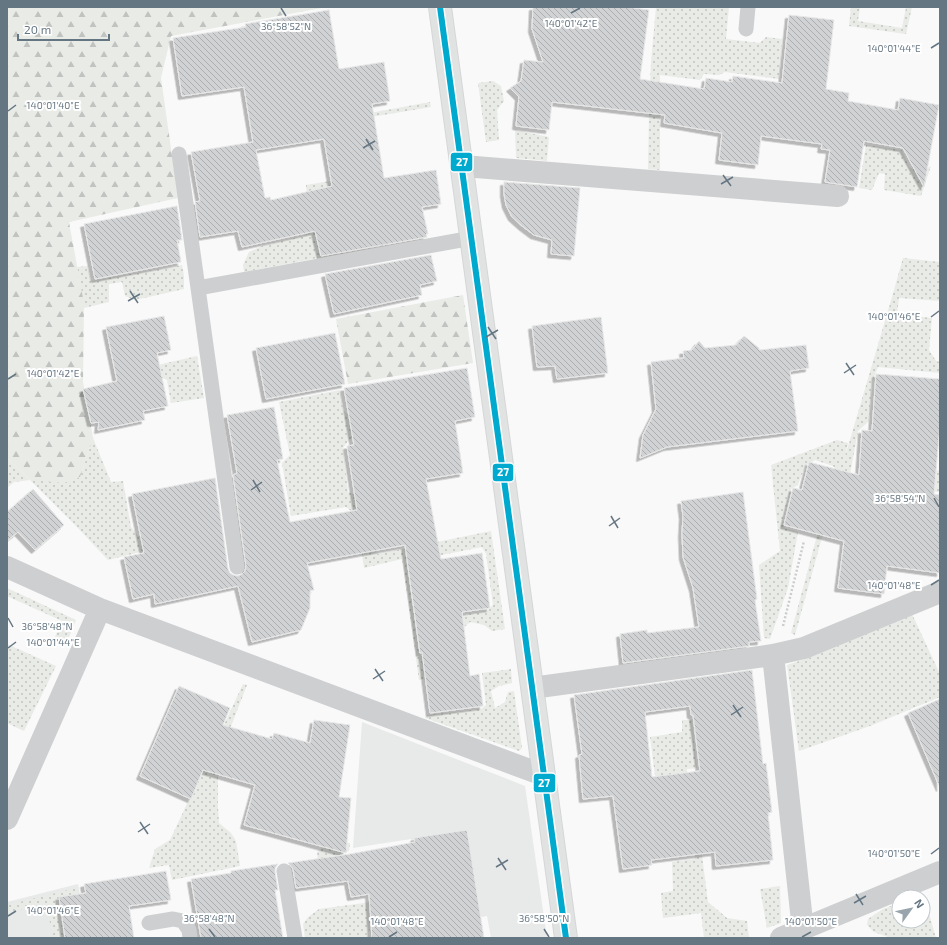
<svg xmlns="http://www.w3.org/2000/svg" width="947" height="945" font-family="'Exo 2',sans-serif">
  <defs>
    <pattern id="grass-dots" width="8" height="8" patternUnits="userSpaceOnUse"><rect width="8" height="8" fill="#e8ebe6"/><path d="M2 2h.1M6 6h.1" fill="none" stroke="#c0c3c0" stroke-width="1.8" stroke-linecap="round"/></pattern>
    <pattern id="forest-firs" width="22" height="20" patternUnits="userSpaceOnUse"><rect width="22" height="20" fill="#e8ebe6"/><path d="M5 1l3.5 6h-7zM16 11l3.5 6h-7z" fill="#c0c3c0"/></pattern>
    <pattern id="building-back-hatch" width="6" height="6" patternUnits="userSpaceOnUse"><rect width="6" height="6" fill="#d0d2d3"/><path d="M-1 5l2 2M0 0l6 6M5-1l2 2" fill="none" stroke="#acafb1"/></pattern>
    <filter id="shadow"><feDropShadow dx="-3.5" dy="3.5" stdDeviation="0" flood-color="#0004"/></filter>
  </defs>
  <rect width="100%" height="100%" fill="#f9f9f9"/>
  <path fill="#e8e9e9" d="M362,722l163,64 22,152h-56l-4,-22 -63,11 -13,-88 -58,9z
    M78,884l10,54h-81v-36z"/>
  <path fill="url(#grass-dots)" d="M656,7h73l-3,32 34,4 6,-6 16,2 -3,40 -54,-7 -6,3 -15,-1 -4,6 -40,-5v95l-12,-1 1,-56 2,-51z
    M851,7h9l-2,14 44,7 4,-21h6l-6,27 -57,-8z
    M493,81l8,5 3,15 -7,9 2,30 -13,2 -8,-59z
    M430,102l1,5 -120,20 48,-12z
    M515,130l34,7 -2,24 -31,-3z
    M866,145l36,5 7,17 11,5 11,-6 -10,30 -37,-6 1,-16 -6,-1 -7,17 -13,-2z
    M336,180l49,51 2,14 -143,27 -1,-7 6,-13 15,-7 42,-10 4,-8 -4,-42z
    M903,258l37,4v39l-41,-3 -2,16 35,4 -3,32 7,11 4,1v11l-62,-6 -6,15 -3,39 -11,10 -8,43 57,4 33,-8v22l-103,-9 -42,152 -4,-2 44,-165 -2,-2 -18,-6 -10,6 -7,19 -7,4 -8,31 2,8 13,4 -10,56 -18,51 -6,-1 -5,-73 21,-14 -9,-86 66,-25 11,3 -4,17 48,-163z
    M182,265l2,11v13l-49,11 -10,-4 -3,-14 -13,2v18l-25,6 -7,-41 10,-1 4,15z
    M197,356l7,42 -33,5 -4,-23 -27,-11z
    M340,390l3,20 12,10 3,14 -9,6 -6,8 5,44 14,5 9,50 7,7 113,-23 14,98 -13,2 -8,-6 -14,-3 -11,10 -4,-16 32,-5 6,-6 -7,-51 -4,-7 -76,15 13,92 23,-2 4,24 -27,4 -17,-121 -38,9 -8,-53 -10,-8 -55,9 -9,-53 8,-8 -11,-53z
    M93,438l18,44 12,-1 8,46 7,9 69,-13 1,12 -100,25 -32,-34 -46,-46 -16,2 -7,6v-30l23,22 50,-3z
    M7,588l69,32 -9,22 -12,-5 7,-16 -55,-25z
    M912,614l28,60v23l-70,29 -71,25 -12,-86 27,-9z
    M7,644l49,22 -32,65 -17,-8z
    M511,669l1,14 -13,3 -8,5 4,17 10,-6 3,-10 6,-1 8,57 -3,3 -94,-33 2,-3 54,-6 5,-4 -4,-32z
    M243,684l4,1 -29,75v46l1,17 12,10 5,8 4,25 -68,14 -3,-15 -20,3 6,-19 15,-9z
    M682,720h10l5,48 -10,1 2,26 -31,4 -8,-62 32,-5z
    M691,820l7,5 10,77 19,16 20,3 2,16 -4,1h-41l-3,-25 -38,5 -2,-25 12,-2 -1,-29 23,-3z
    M328,843h22l-1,8 -8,2 4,27 -25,2 -3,-30z
    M780,886l1,37 -14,5 -7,-39z
    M76,888l9,50h-32l-7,-35 -39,10v-8z
    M379,901l-6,24 -5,8 1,5h-64l-2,-14 5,-7 11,-8z
    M923,902l3,1 10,35h-45l-17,-6 -7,-7 1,-6 15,-10 16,-6v18h24z"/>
  <path fill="url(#forest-firs)" d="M7,7h320l-156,29 -10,42 17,120 -109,24 15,82 -1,78 10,56 -13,39 -16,6 -34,-3 -23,-22z
    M463,295l10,68 -125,21 -12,-65z"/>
  <path fill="url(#building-back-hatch)" stroke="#e8e8e8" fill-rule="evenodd" filter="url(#shadow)" d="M533,7h92l24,3 -9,69 64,10 2,-11 26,4 1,-6 49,7 7,-68 45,5 -8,69 23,4 -1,8 50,9 2,-12 39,7 -15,82 -21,-39 -39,-7 -7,46 -32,-5 5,-32 -9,-1 1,-5 -61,-8 -3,29 -39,-5 3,-27 -58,-10 1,-8 -113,-13 -3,28 -33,-4 3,-29 -9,-9 11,-7 3,-21 19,2 -11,-33z
    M329,10l10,59 45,-7 6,39 -18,3 12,74 52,-8 5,34 -19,3 6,27h-2l1,3 -106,19 -6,-25 -73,16 -4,-16 -38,6 -5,-35 5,-1 -9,-49 62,-10 -9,-55 -62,9 -9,-58 73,-11 -1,-3zM324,139l8,47 -61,14 -1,-3 -5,1 -9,-48z
    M504,182l76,6 -6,68 -23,-2 1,-14 -18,-5 -12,-9 -10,-9 -6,-12 -2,-11z
    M177,206l5,34h-5l4,22 -86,17 -11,-55z
    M431,255l6,26 -17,4 2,10 -88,19 -9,-40z
    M164,316l7,34 -14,3 11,53 -25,5 2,9 -47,10 1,-8 -8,1 -8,-34 34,-8 -11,-54z
    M601,317l7,56 -51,6 -2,-13 -18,1 -5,-41z
    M335,333l10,51 -79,15 -10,-51z
    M744,336l15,12v2l47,-5 3,23 -19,3 8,60 -131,16 -27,11 3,-23 13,-26 -5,-47 33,-4 -1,-7 9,-1 7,-9 6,7 31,-3z
    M467,368l8,49 -20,4 8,52 -37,6 15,80 41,-6 8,55 -28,4 8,64 9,-2 4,32 -53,7 -8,-61 -2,1 -15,-108 -98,18 7,27 -4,1v17l-9,22 -49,12 -14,-56 -83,18 -1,-10 -21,5 -9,-42 20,-4 -12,-59 83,-16 13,91 2,4 3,2 5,1 4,-2 3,-3 1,-5 -13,-91 4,-2 -10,-58 47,-8 9,52 -6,1 13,62 67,-12 -10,-64 7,-1 -10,-57z
    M876,374l64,5v46l-6,69 6,1v78l-53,-7 -3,28 -46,-6 6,-47 -60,-16 9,-37 9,2 7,-28 50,13 3,-45 10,1z
    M33,489l31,36 -29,25 -17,-18 -11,9v-29z
    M743,492l14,107 -2,1 6,41 -12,1v4l-126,17 -3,-29 27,-4v3l52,-6 -6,-39 -10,-31 -1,-23 1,-18 -2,-15z
    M752,670l11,94 3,-1 6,49 -4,1 5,47 -57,6 -1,-14 -64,8 1,5 -29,4 -10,-73 -30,3 -4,-44 3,-1 -8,-59zM690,706l1,9h2l7,56 -48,6 -7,-65z
    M179,686l51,22 -7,17 49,14 2,-6 36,10 4,-23 36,5 -11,72 12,1 -5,55 -102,-28 11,-40 -52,-15 -12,29 -51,-23z
    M940,699v89l-32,-75z
    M467,830l17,108h-112l-3,-44 -18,3 -3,-16 -52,7 -3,-19 -2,-3 -3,-3 62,-9 65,-12 -1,-4z
    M278,864l-3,4v4l3,18h-3l8,48h-82l-10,-59 40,-6v-2z
    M166,871l5,29 -42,6 5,32h-69l-6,-41 27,-4 -2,-9z"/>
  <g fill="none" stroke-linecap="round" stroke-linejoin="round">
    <defs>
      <path id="secondary" d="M440,7c44,310 82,621 126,931"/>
    </defs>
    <use href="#secondary" stroke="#d5d6d7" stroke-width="24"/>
    <path stroke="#cbcccd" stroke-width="2.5" stroke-dasharray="2 2" stroke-linecap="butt" d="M783,626l21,-85"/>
    <path stroke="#cecfd0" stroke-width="15" d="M746,29l2,-22
      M179,154l19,134
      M237,567l-39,-279 274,-50
      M284,871l11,67
      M149,923l24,-4 10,2 6,9 1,8"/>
    <path stroke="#cecfd0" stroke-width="22" d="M463,166l375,30
      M7,567l93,42 443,166
      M773,655l30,275
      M532,688l241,-33 31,-7 136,-56
      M7,819l93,-210
      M781,938l159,-66"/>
    <use href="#secondary" stroke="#e1e2e2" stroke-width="22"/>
    <defs>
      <path id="bus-1" d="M440,7c44,310 82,621 126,931"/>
    </defs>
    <use href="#bus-1" stroke="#fff" stroke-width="9"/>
    <use href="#bus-1" stroke="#00a9ce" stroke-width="6"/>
  </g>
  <path fill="none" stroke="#657683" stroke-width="1.5" d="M281,8l5,8M571,13l9,-5M931,48l8,-5M8,111l8,-6M366,139l7,11M363,148l12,-7M723,175l8,11M721,184l12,-7M130,291l8,12M128,301l12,-7M931,317l8,-6M488,327l8,12M486,337l12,-7M846,363l8,12M844,373l12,-8M8,379l8,-5M253,480l7,12M251,490l11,-8M934,498l5,9M611,516l7,12M609,526l11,-8M931,585l8,-5M8,618l5,9M8,648l8,-6M375,669l8,12M373,679l12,-8M733,705l8,12M731,715l12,-8M140,822l8,12M138,832l12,-8M931,854l8,-6M498,858l8,12M496,867l12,-7M856,894l7,11M854,903l12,-7M8,916l8,-5M209,929l6,8M544,929l5,8M389,937l8,-5M802,937l9,-5"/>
  <g font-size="10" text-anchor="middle" fill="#657683" stroke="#fff" stroke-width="4" stroke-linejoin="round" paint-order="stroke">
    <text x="571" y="27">140°01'42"E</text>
    <text x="286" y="30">36°58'52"N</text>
    <text x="894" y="52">140°01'44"E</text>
    <text x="53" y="109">140°01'40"E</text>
    <text x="894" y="320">140°01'46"E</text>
    <text x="53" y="377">140°01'42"E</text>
    <text x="900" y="502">36°58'54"N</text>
    <text x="894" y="589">140°01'48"E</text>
    <text x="47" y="630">36°58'48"N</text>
    <text x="53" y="646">140°01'44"E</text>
    <text x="894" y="857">140°01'50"E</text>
    <text x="53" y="914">140°01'46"E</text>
    <text x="209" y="922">36°58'48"N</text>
    <text x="544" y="922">36°58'50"N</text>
    <text x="397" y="925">140°01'48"E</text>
    <text x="811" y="925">140°01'50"E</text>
  </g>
  <g stroke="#fff" stroke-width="1.5">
    <rect x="450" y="152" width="23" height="20" rx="4" fill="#00a9ce"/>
    <rect x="492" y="463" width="22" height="19" rx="4" fill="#00a9ce"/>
    <rect x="533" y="773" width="23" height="20" rx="4" fill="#00a9ce"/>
  </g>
  <g font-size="11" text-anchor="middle" font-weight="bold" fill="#fff">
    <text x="462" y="166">27</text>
    <text x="503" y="476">27</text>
    <text x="544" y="787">27</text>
  </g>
  <rect width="947" height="945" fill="none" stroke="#657683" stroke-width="16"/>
  <g transform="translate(911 909) rotate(57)"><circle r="19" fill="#ffffff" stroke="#c1c8cd"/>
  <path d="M0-3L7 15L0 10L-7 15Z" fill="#99a4ac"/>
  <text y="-6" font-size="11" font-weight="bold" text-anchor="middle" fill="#657683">N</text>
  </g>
  <path d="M18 34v6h91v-6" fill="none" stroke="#657683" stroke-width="2"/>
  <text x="24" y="34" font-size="12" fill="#657683" stroke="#ffffff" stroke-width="3" paint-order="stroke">20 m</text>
</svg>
